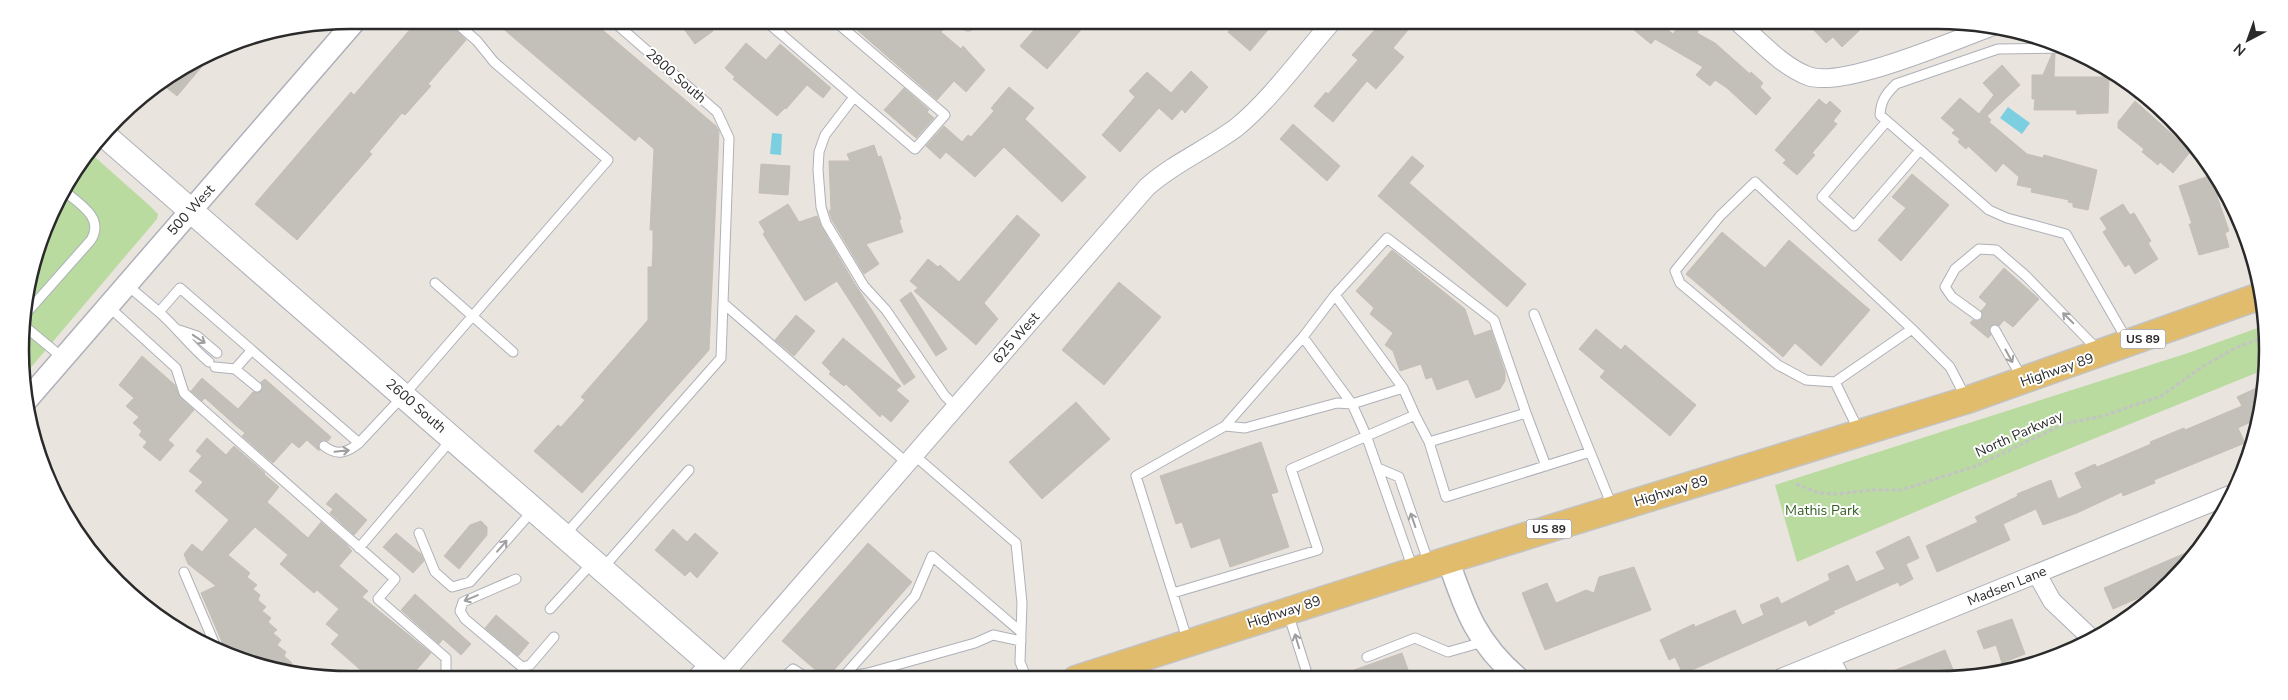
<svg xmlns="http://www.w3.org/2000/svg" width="2288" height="700" font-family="'Nunito Sans',sans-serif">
  <rect width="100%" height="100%" fill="#eae4de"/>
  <path fill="#b9dba0" d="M87,150l63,56 8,8 -1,5 -135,159 1,-71 31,-103z
    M2266,325l2,25 -2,19 -306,124 -163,69 -22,-77 413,-132z"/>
  <path fill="#7ccfe1" d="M2008,107l22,16 -8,11 -22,-16z
    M772,133l10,1 -1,21 -11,-1z"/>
  <path fill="#c3bfb9" stroke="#c6bfb7" d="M418,20h29l19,20 -38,44 3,2 -26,29 -3,-2 -33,39 3,2 -75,86 -42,-36 96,-112 3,3z
    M463,20l20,1 -9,9z
    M494,21h98l124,105 3,5 -10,219 -127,143 -48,-42 24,-26 3,2 24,-27 -4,-3 67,-77v-53h4l1,-18v-19h-3l4,-81 -15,-13 -4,5z
    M678,21h28l7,10 -18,13z
    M848,22h88l8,7 -3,3 20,17 2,-3 22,24 -19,22 -12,-11 -17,19z
    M1040,23h47l-40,46 -27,-23z
    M1235,23h16l22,1 -23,27 -22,-19z
    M1380,24h33l-20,24 11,9 -28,32 -9,-8 -34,41 -19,-16 12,-14 2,2 30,-34 -6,-5z
    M1628,25h38l-1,2 8,7 6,-9h13l7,4 -2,4 18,10 35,31 1,-2 12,11 -3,4 11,11 -15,17 -29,-27 -12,-8 -5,6 -14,-11 7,-8 -48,-28 -4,5z
    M1810,26h54l-22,21 -9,-10 -7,6z
    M746,43l20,17 14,-16 51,44 -8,10 -16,-13 -21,24 -1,-1 -8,8 -44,-37 2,-2 -10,-9z
    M2052,54h3l-1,23h55l-1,36 -31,1 -1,-4h-42l1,-11h-3v-24h11z
    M208,55l2,2 -33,39 -15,-12z
    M2002,65l18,20 -33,31 4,4 -2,2 38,32 16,4 1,-3 53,15 -9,40 -15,-3v-4l-5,-1 1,-2 -38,-8 1,-4 -15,-3 2,-8 -16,-14 -7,9 -28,-26 -2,3 -8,-7 2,-3 -8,-6 3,-3 -14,-12 19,-20 19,16 15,-19 -11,-12z
    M1191,71l17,16 -23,26 -3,-4 -10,11 -13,-12 -39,44 -18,-17 33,-38 -6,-6 18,-19 24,21z
    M1009,87l25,21 -9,11 2,2 59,56 -24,25 -58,-55 -29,30 -29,-25 -6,7 -14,-13 18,-20 18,16 6,-7 3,2 23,-26 -3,-3z
    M904,88l25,22 -2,2 7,6 -18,20 -32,-28z
    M1819,99l7,6 4,-4 11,10 -8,10 4,3 -25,29 3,2 -18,20 -14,-12 3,-3 -11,-10z
    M2135,101l56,50 -18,22 -13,-11 -2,3 -16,-13 2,-3 -26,-21v-6z
    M1293,124l47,42 -13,15 -47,-42z
    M874,145l4,12 3,-1 20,63 -2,1 4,12 -37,12 13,20 -15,10 -32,-54 -3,-9 2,-1 -2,-49h21l-3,-7z
    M1412,156l12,10 -15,17 117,101 -19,23 -129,-111z
    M761,164l29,2 -2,29 -29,-2z
    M1912,174l37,31 -48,56 -23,-21 28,-32 -14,-11z
    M2215,174l7,21 -5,1 12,35 -4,2 4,14 -30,8 -10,-31h3l-13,-38z
    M788,204l11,18 18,-6 4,10 32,55 62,96 -11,8 -67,-104 -32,20 -42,-67 2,-2 -6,-10z
    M2123,204l7,11 4,-2 17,28 -3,2 10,16 -23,15 -6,-10 -4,3 -22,-35 4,-3 -7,-11z
    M1017,215l23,20 -56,68 14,16 -22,26 -62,-54 4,-3 -8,-7 18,-22 10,8 2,-2 19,17z
    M1722,232l43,36 24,-28 81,70 -49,56 -26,-23 -12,14 -97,-83z
    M1392,250l73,59 9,27 17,-6 14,42v9l-5,8 -24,9 -8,-19 -31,11 -5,-13 -6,2 -5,-15 -21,7 -7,-20 -8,-6 8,-12 -23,-19 4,-6 -18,-17z
    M2004,268l35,31 -26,28 -9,-7 -5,6 -7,-1 -3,4 2,6 -3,3 -18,-15 3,-3 6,1 3,-3 -1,-7 6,-7 -8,-7z
    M1119,282l42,35 -57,68 -42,-35z
    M911,292l36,57 -11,7 -36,-56z
    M796,315l19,16 -21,25 -19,-16z
    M1596,329l25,21 4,-5 71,60 -26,31 -70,-59 5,-6 -26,-22z
    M843,338l58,48 -5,4 13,11 -18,21 -9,-8 -2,3 -34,-33 -2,2 -15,-12 2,-2 -9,-9z
    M142,356l33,29 5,12 14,13 -26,30 6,5 -14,16 -17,-14 4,-5 -8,-7 3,-4 -9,-8 6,-6 -13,-11 8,-8 -15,-13z
    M202,378l36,31 15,-17 8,-1 2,-3 -2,-6 4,-3 66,58 -3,4 -4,-1 -5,2v9l-12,-11 -8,8 -7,-6 -19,21 -31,-27 3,-3 -11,-9 -29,-26 -3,3 -11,-10z
    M2265,384l-4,33 -23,11 7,15 -91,37 1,3 -32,13 -1,-4 -45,21 -34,12 -7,-16 -33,15 7,16 -73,32 -11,-26 52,-24 -3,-5 43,-21 -1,-2 34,-14 7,19 24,-11 -7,-15 20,-9 2,3 54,-23 -1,-2 34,-14 1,2 57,-24 -5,-9z
    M1076,402l34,37 -68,60 -33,-37z
    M207,438l19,17 8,-9 31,27 -1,1 15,13 -12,15 41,36 13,-16 25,22 6,7 -13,15 29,25 -6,6 69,56 -23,27h-36l-41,-36 8,-9 -13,-11 13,-15 -22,-19 -3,3 -34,-29 8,-9 -33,-28 -27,28 22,18 -3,4 10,8 -4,4 7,6 -2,5 8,7 -4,4 9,7 -3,4 9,8 -4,3 8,7 -4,5 9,7 -2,4 8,7 -9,10 -55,-17 -27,-63 15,-7 -28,-22 -4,-10 8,-10 10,8 27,-32 -34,-29 8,-9 -14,-11 13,-15 -6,-5z
    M1261,442l17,50 -7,2 18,53 -59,20 -10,-29 -29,10 -9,-26 -6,2 -16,-48z
    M336,493l31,27 -13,15 -24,-22 3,-4 -7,-5z
    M481,521l6,6v8l-28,34 -15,-13 26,-31z
    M673,529l14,13 8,-9 23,20 -21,25 -7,-7 -5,5 -30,-26z
    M396,533l25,21 3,7 -11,12 -30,-26z
    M1909,536l10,22 -13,6 7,15 -13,7 -2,-4 -65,29 2,2 -26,13 -3,-6 -123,54 -8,-17 -6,3 -9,-20 34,-16 1,3 40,-17 7,15 22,-10 -4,-10 18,-8 3,7 49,-24 -2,-6 20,-9 8,17 29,-13 -9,-17z
    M868,543l44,39 -86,97 -44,-38z
    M2197,548l-33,39 -51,22 -9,-21z
    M1634,567l17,43 -106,40 -23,-57 25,-10 9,20 30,-13 8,3 5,-16z
    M415,594l56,50 -10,11 -18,-16 -4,5 -38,-34z
    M496,615l33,28 -11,13 -33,-28z
    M2012,619l13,35 -23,9 -6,-18 -12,4 -7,-18z
    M1945,650l9,22 -14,5h-62z
    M1402,653l9,25h-74v-2z"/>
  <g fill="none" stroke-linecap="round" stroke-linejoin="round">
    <defs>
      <path id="service" d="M767,22l148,127 30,-34 -109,-93
        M963,22l5,4
        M2069,48l-71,1 -102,35c-10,10 -15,16 -16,31l109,95 18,8 59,16 61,106
        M854,97l-29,38 -6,17 -1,18 3,37 5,16 38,63 22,24 59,86 11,11
        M1887,121l-65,76 32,29 66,-76
        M435,283l78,69
        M127,285l32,27 21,-24 179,155 45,-48 204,-235 -114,-98 -17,-21 -24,-21
        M1335,295l68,93 12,27
        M723,303l184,160
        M108,306l68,62 8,25 211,186 -17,20 68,59v22
        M159,312c18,16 31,34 50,50
        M1534,314l78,192
        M1977,315l-25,-18 -7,-10 10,-18 24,-20 17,1 30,26 72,74
        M22,318l69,-78c14,-23 -13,-37 -28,-50
        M22,324l41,34
        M1912,329l-157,-147 -35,34 -45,55 5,12 98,82 28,15 29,2 77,-53 38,38 16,31
        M179,330l18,6 20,17
        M1995,330l27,48
        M215,367l20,2 22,18
        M235,369l17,-19
        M1835,382l24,49
        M1225,426l20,2 92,-25 15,1 51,-16
        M1429,442l97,-29 20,53
        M324,446c13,10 23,7 35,-3
        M914,455l102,88 6,60 -2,59 7,17
        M1378,468l21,9 30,87
        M419,533l16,39 17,15 18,-5 64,-73
        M564,536l157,-178 8,-220 -12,-26 -104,-91
        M359,548l92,-108
        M602,569l87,-99
        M1413,569l-47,-134 -14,-31 -49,-67 32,-42 52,-57 107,82 32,93
        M184,572l34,80
        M516,579l-53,23 -3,9 5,8 57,48 8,-2 24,-28
        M1173,593l145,-43 -27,-81 124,-54 14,27 17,55 144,-45
        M550,609l43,-47
        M1288,613l18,57
        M1188,642l-52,-166 89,-50 78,-89
        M1367,657l48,-19 33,14 35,-10
        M844,676l71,-80 17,-40 89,76
        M843,677l25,-4 107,-30 18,-8 28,6
        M689,679l17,-18
        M782,679l11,-10 16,10"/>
      <path id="minor" d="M1741,25c21,18 41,41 67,51 34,13 147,-36 185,-50
        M2037,574l15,27 39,37
        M1830,658l10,19
        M723,675l424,-488c28,-25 61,-38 90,-60 33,-27 65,-71 93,-103
        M1781,678l451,-184"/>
      <path id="tertiary" d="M26,401l330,-381
        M1448,560c18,51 28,82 70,118"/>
      <path id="secondary" d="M103,134l625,545"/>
      <path id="primary" d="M1076,679l372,-119 519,-160 296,-105"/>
    </defs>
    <use href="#service" stroke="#aeb1b9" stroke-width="11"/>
    <use href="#minor" stroke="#aeb1b9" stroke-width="20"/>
    <use href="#tertiary" stroke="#aeb1b9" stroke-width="24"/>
    <use href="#secondary" stroke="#aeb1b9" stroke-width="26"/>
    <use href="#primary" stroke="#c3c3c3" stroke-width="29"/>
    <path stroke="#c3c3c3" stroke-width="3" stroke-dasharray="4 2.5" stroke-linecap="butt" d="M1796,484l23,9 18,1 34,-4h30l75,-24 88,-42 39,-8 58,-20 41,-29 33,-19 32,-12"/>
    <use href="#service" stroke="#fff" stroke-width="9"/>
    <use href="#minor" stroke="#fff" stroke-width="18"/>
    <use href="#tertiary" stroke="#fff" stroke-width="21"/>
    <use href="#secondary" stroke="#fff" stroke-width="24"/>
    <use href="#primary" stroke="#e1bc6c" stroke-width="26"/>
  </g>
  <defs><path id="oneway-shaft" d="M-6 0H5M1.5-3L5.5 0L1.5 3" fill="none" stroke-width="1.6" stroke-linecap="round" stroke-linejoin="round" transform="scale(1.25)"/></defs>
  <g stroke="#9f9f9f">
    <use href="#oneway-shaft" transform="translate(2068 318) rotate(-135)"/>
    <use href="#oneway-shaft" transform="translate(199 339) rotate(34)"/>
    <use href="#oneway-shaft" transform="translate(2009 356) rotate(61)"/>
    <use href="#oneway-shaft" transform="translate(342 451) rotate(-6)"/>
    <use href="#oneway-shaft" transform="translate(1413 520) rotate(-109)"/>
    <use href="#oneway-shaft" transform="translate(502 546) rotate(-49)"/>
    <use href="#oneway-shaft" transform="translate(471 598) rotate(157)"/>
    <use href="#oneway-shaft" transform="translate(1297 641) rotate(-107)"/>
  </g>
  <g text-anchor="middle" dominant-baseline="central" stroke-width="4" stroke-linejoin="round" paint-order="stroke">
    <g fill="#fff" stroke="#6a6a6a" stroke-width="1">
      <rect x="2120.5" y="329.5" width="45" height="19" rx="4"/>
      <rect x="1526.5" y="519.5" width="45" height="19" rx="4"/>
    </g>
    <g font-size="12" font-weight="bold" fill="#2a2a2a">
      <text x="2143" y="339">US 89</text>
      <text x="1549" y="529">US 89</text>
    </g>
    <g font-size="14" fill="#2a2a2a" stroke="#fff">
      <text transform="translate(676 76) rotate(41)">2800 South</text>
      <text transform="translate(191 210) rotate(-48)">500 West</text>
      <text transform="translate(1016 338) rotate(-49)">625 West</text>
      <text transform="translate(2057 370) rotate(-19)">Highway 89</text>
      <text transform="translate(416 406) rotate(41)">2600 South</text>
      <text transform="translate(2019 434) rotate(-24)">North Parkway</text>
      <text transform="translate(1671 491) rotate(-17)">Highway 89</text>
      <text transform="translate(2007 586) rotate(-22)">Madsen Lane</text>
      <text transform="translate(1284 612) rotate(-18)">Highway 89</text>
    </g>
    <g font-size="14" fill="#345f22" stroke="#fff">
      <text x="1822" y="510">Mathis Park</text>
    </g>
  </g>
  <path d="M0 0H2288V700H0ZM350 29H1938A321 321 0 0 1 2259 350V350A321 321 0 0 1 1938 671H350A321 321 0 0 1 29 350V350A321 321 0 0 1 350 29Z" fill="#fff" fill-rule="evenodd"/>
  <path fill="none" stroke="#2a2a2a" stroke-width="2.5" d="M350 29H1938A321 321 0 0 1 2259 350V350A321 321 0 0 1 1938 671H350A321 321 0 0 1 29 350V350A321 321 0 0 1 350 29Z"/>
  <g transform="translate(2248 40) rotate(221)" stroke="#ffffff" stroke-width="4" paint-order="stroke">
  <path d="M0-4L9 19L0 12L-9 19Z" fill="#2a2a2a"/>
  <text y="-8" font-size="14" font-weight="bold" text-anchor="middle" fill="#2a2a2a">N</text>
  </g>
</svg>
